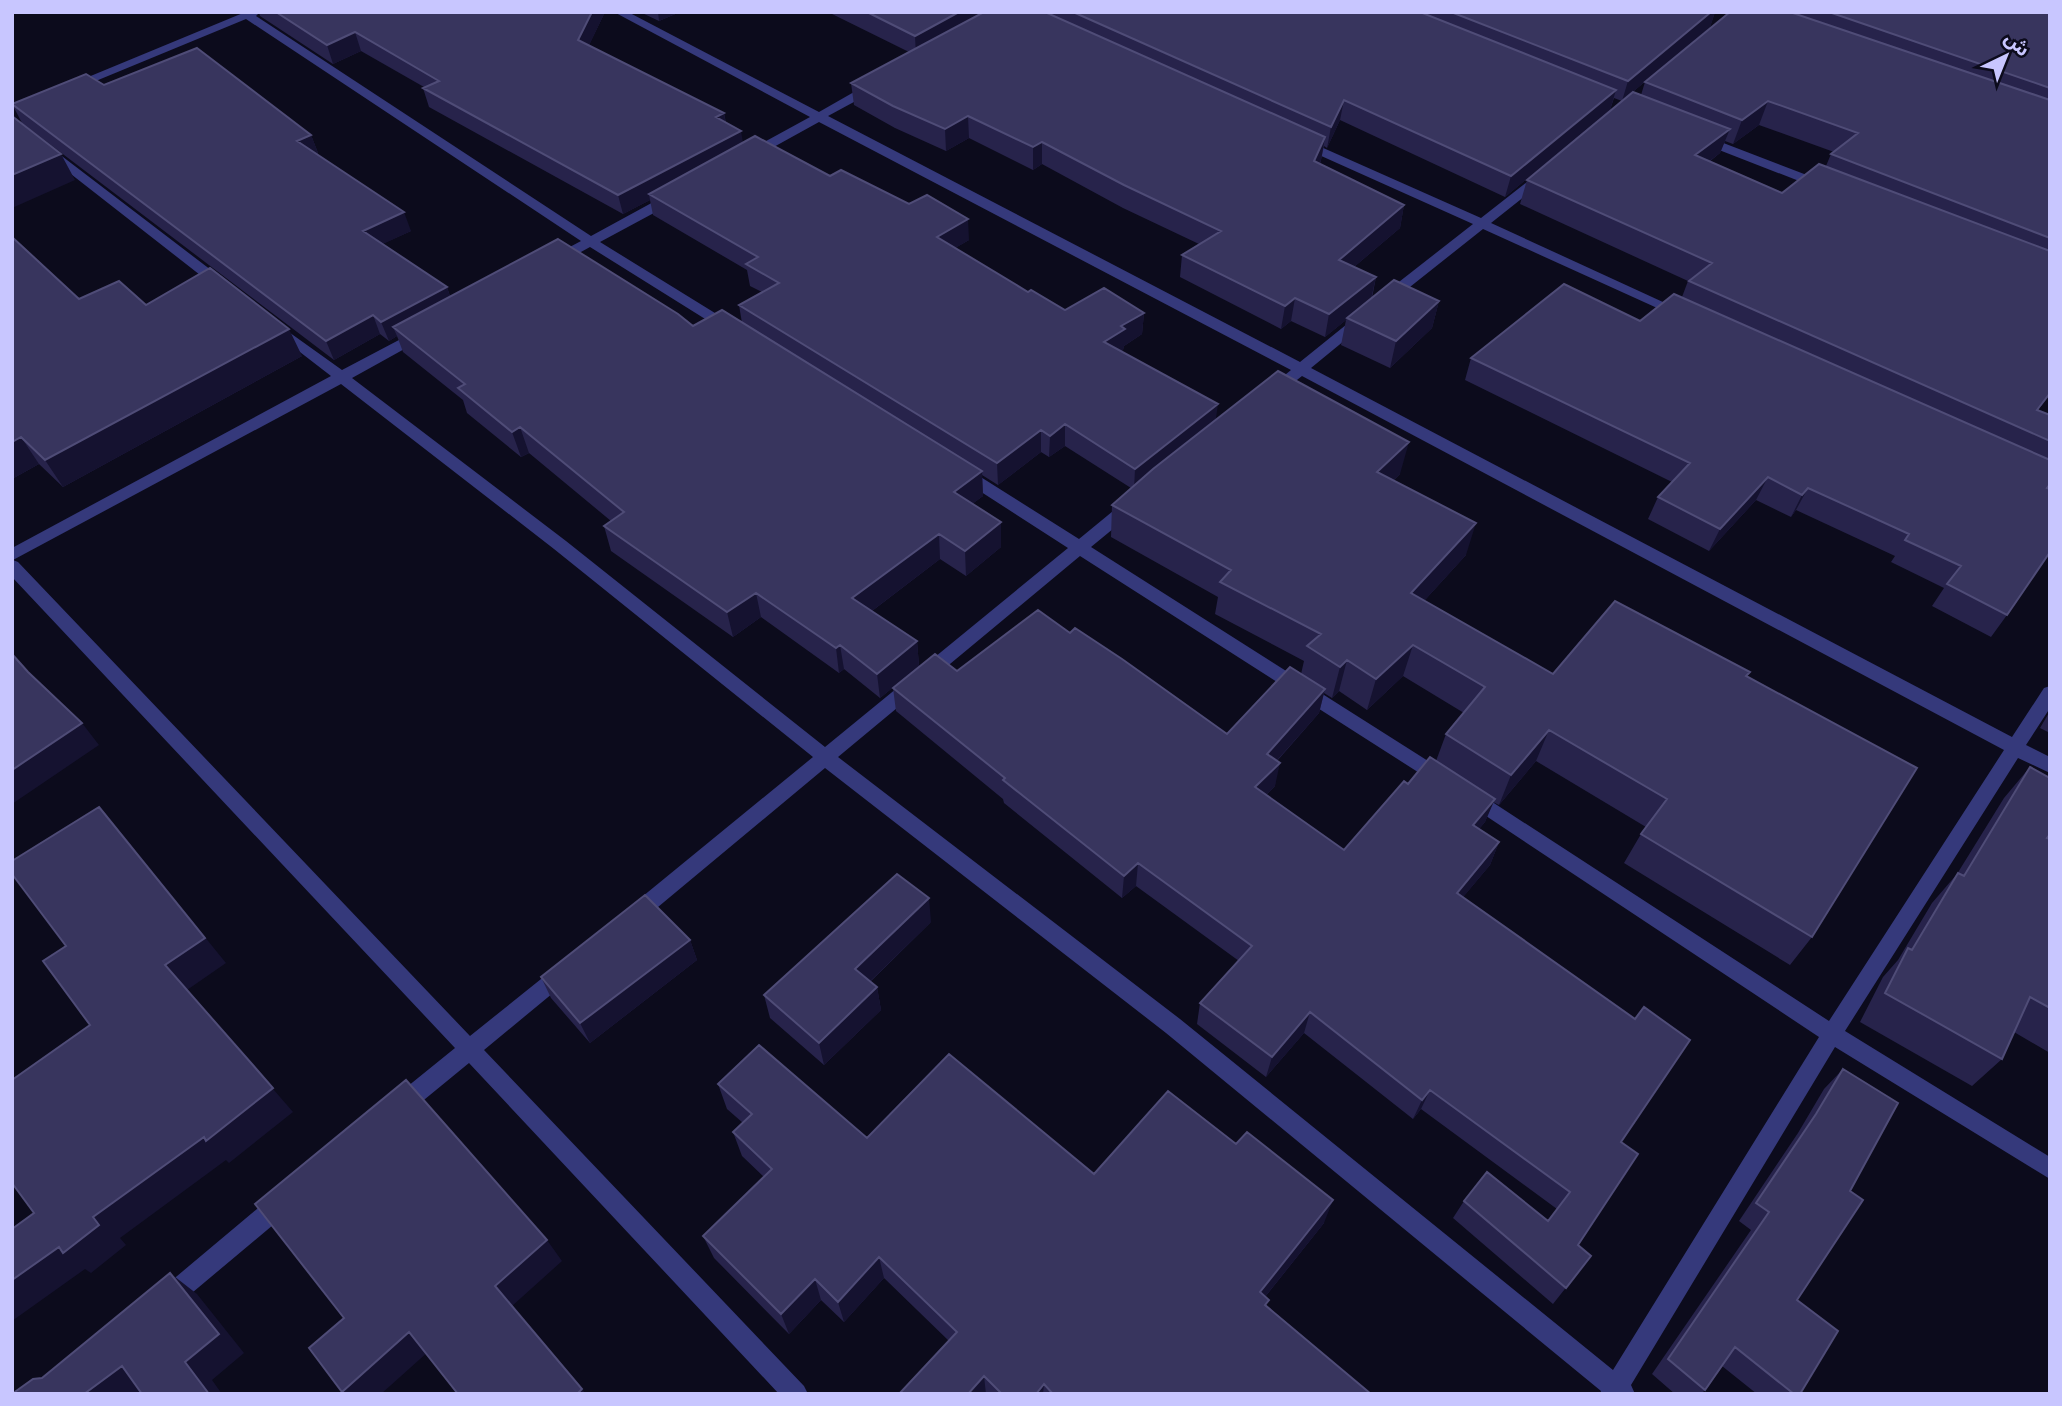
<svg xmlns="http://www.w3.org/2000/svg" width="2062" height="1406" font-family="'Alegreya Sans','Noto Sans Arabic',sans-serif">
  <rect width="100%" height="100%" fill="#0c0b1c"/>
  <g fill="none" stroke-linecap="round" stroke-linejoin="round">
    <path fill="#35397b" fill-rule="evenodd" d="M260,12l-4,4 335,220 77,-42h10v6l-78,42 136,84v6h-10l-136,-85 -29,16h-10v-6l30,-16 -335,-222 -172,71 -10,-3 179,-74z
      M614,12h14l191,100 49,-28h8v6l-48,26 472,246 57,-46h10v6l-56,46 701,369 32,-49 6,-2v22l-24,37 24,12v16l-32,-15 -173,273 205,126v22l-215,-132 -204,338 4,9h-35l1,-3 -435,-358 -341,-265 -185,154 -7,2 -7,-2 -3,-6 3,-6 187,-153 -259,-208 -213,-165 -328,176 5,2 452,474 86,-69 7,-3 7,3 3,6 -3,6 -86,71 320,336 4,8h-29l-310,-331 -61,50 -8,3 -8,-3 -3,-7 3,-7 63,-51 -443,-471v-29l319,-172 -57,-44v-6l5,-1 63,45 74,-39h10v6l-74,41 214,163 259,206 243,-199 -110,-71 -3,-4 3,-4h10l111,70 45,-37h12l2,4 -2,4 -45,37 356,226 3,5 -3,5 -6,2 -6,-2 -355,-227 -242,201 342,262 433,351 206,-333 -354,-235 -3,-5 3,-5 6,-2 6,2 352,229 175,-271 -702,-374 -24,19h-10l-2,-3 2,-3 23,-19 -472,-248 -65,36h-8v-6l64,-35z
      M12,118l216,165v6h-10l-206,-161z
      M1700,134l125,48 2,3 -2,3h-8l-121,-47 -2,-3z
      M1303,139l178,79 55,-43h8v6l-53,42 198,91 -2,3h-10l-194,-88 -92,73h-10v-6l92,-72 -174,-78v-6z
      M284,1190l8,3 3,8 -3,8 -118,99 -8,4 -8,-4 -4,-8 4,-8 118,-99z"/>
  </g>
  <path fill="#27234b" fill-rule="evenodd" d="M259,12h346l-16,33 135,68 2,10 17,20 87,33 139,64 -14,8 73,44 37,18 79,3 -2,21 -18,12 -1,4 -2,1 95,69 184,54 -7,7 73,74 -42,46 129,73 197,-2 -3,5 65,260 -22,28 -166,-102 17,-29 5,-7 -110,-66 -37,44 -6,-3 -8,20 -6,7 20,13 -9,23 -27,32 158,245 -43,103 13,11 -38,48 -100,-86 11,-17 84,20 9,-12 -136,-100 -8,10 -109,-86 -38,44 -69,-53 3,-21 39,-42 -103,-75 -14,12 -118,-95 -1,-4 -107,-88 -3,-23 64,-17 113,-38 157,101 74,-60 3,-13 -89,-47 3,-17 -107,-60 1,-32 19,-17 -66,-42 -16,11 -8,-5 -43,33 -16,-10 1,21 -11,8 29,18v25l-35,29 -26,-17 -68,52 45,30 2,25 -39,32 -36,-29 -5,4 -78,-56 -28,20 -122,-86 -7,-25 7,-5 -82,-68 -8,4 -54,-44 -4,-13 -60,-48 -6,-16 -8,5 -9,-7 -46,26 -312,-237 -10,-19 92,-19 207,50 7,18 -1,1 94,77 -29,13 65,43 3,9 243,30 49,-3 -3,-18 23,-13 -12,-6 -3,-16 -94,-55 -3,-15 -27,14 -194,-107 -6,-19 1,-1 -63,-36 -28,13 -73,-48zM1403,676l61,37 -18,21 -10,27 -92,89 -78,-55 9,-9 2,-25 42,-48 5,-20 8,5 7,-7 28,19z
    M640,12h40l-21,9z
    M828,12h873l3,1 11,-1 -5,15 -88,74 -8,-3 -4,12 -105,87 -165,-77 -13,28 -3,-2 -3,14 -1,4 84,41 -4,23 -46,39 22,10 -4,21 67,3 -7,27 -42,40 -49,-23 5,-25 -21,17 -34,-16 -10,8 -101,-52 2,-22 17,-11 -76,-36 -81,-44 -9,6 -64,-32 -23,13 -51,-23 -41,-23 -3,-22 58,-31z
    M1730,12h320v383l-12,15 12,5v69l-3,4 -40,127 -16,22 -59,-31 12,-18 -53,-26 4,-6 -99,-46 -5,7 -35,-17 -47,51 -61,-32 10,-22 14,-15 -207,-102 6,-22 169,-37 42,-24 6,-16 -168,-77 7,-24 114,-85 4,-13zM1759,125l75,27 -3,2 -5,12 -44,27 -73,-31 11,-9 5,-12 8,3z
    M12,237l67,62 67,6 156,51 -239,131 -24,-23 -27,15z
    M2050,711v22l-10,-5z
    M2030,767l17,71 3,1v214l-36,-21 -12,27 -30,27 -112,-64 23,-45 15,-17 34,-57 25,-29 47,-76z
    M931,922l-61,60 7,5 4,23 -57,55 -54,-47 -6,-23z
    M690,940l7,20 -107,83 -39,-45 -10,-21z
    M1843,1069l7,122 -53,109 3,94h-43l-35,-28 -17,24 -4,4h-26l-23,-20 99,-144 -12,-9 59,-88 26,-44z
    M718,1084l149,54 227,36 230,49 -59,74 2,9 104,88h-472l50,-53 -65,-63 -40,44 -23,-22 -32,34 -75,-76 -11,-22 61,-59 -22,-21 -9,-24 10,-9 -16,-14z"/>
  <path fill="#151230" d="M592,12h13l-22,46 -5,-18z
    M658,12h22l-21,9z
    M959,12h37l-80,44 -1,-20z
    M1711,12h4l-5,15 -88,74 6,-20z
    M355,32l6,19 -28,13 -6,-19z
    M1616,90l-6,20 -105,87 6,-21z
    M1344,100l-4,20 -13,28 4,-21z
    M1768,101l-9,24 -26,19 9,-24z
    M724,113l3,19 -11,-15z
    M968,116l1,22 -23,13 -1,-22z
    M1730,129l-10,24 -34,26 9,-24z
    M741,131l3,18 -95,45 1,6 -27,14 -5,-19z
    M311,135l7,18 -13,6 -8,-18z
    M1325,137l-4,23 -11,24 4,-23z
    M1042,142v22l-9,6v-23z
    M61,154l14,26 -63,28v-33z
    M1404,205l-4,23 -65,55 4,-23z
    M404,212l7,19 -41,19 -7,-19z
    M968,219l1,21 -31,18 -1,-21z
    M1376,277l-5,22 -24,19 -1,2 -21,17 4,-23z
    M447,287l6,19 -60,21 4,9 -8,5 -8,-19z
    M1295,298l-4,23 -10,8 4,-23z
    M1439,301l-7,27 -42,40 6,-27z
    M1144,313l-2,21 -18,12 -1,4 -20,13 1,-21 17,-16z
    M373,315l7,19 -46,26 -8,-19z
    M289,329l13,27 -239,131 -18,-27z
    M1218,404l-3,21 -81,65 1,-21z
    M1065,424v22l-16,11 1,-21z
    M520,427l9,26 -8,4 -9,-25z
    M1041,430v22l-43,33 -1,-22z
    M21,437l18,27 -27,15v-37z
    M1409,442l-9,32 -31,31 8,-33z
    M982,471l1,25 -28,21 -1,-25z
    M1768,477l-12,23 -47,51 11,-22z
    M1808,488l-12,22 -5,7 11,-22z
    M1001,522v25l-35,29 -1,-25z
    M1476,523l-10,32 -64,70 9,-32z
    M939,534l1,25 -84,64 -4,-25z
    M756,593l5,24 -28,20 -6,-25z
    M917,641l2,25 -39,32 -3,-24z
    M840,645l4,24 -5,4 -3,-25z
    M1413,645l-10,31 -36,34 9,-31z
    M1347,660l-8,31 -7,7 8,-31z
    M1325,689l-6,24 -57,64 5,-23z
    M82,723l17,22 -87,59v-34z
    M1549,730l-13,31 -37,44 12,-30z
    M1280,763l-5,23 -25,24 5,-23z
    M1495,799l-10,23 -21,26 9,-23z
    M99,807l127,156 -39,27 106,122 -64,51 -3,-3 -106,78 6,7 -35,28 -6,-4 -73,52v-41l81,-63 111,-80 -39,-172z
    M1499,842l-9,23 -42,50 9,-22z
    M1138,863l-2,23 -14,12 2,-22z
    M929,898l2,24 -72,70 -4,-23z
    M690,940l7,20 -107,83 -10,-20z
    M877,987l4,23 -57,55 -5,-22z
    M1310,1012l-6,21 -38,44 6,-20z
    M1430,1090l-9,19 -8,10 9,-19z
    M1333,1200l-9,23 -72,90 8,-21z
    M547,1240l15,21 -50,45 -17,-20z
    M879,1257l5,21 -40,44 -6,-20z
    M170,1273l27,21 47,59 -32,27 10,14h-13l-24,-32z
    M815,1279l6,21 -32,34 -8,-20z
    M409,1332l20,19 -48,43h-37l-2,-2z
    M122,1366l28,18 -12,10h-54z
    M984,1376l2,18h-18z
    M1044,1384l-1,10h-7z
    M582,1389l4,5h-9z"/>
  <path fill="#38355e" stroke="#4f4c77" stroke-width="2" d="M276,12h316l-14,28 146,73 -8,4 25,14 -123,64 -195,-107 16,-7 -84,-49 -28,13z
    M867,12h92l-44,24z
    M984,12h61l280,125 -11,24 90,44 -65,55 37,17 -47,37 -34,-16 -10,8 -103,-51 39,-24 -97,-46 -82,-43 -9,5 -65,-31 -23,13 -52,-23 -42,-23z
    M1073,12h347l196,78 -105,86 -167,-76 -13,27z
    M1451,12h250l3,1 7,-1 -83,69z
    M1730,12h60l260,88v138l-219,-84 27,-21 -90,-32 -26,19 -97,-38z
    M1829,12h221v76z
    M197,48l114,87 -14,6 107,71 -41,19 84,56 -66,35 -8,-7 -47,26 -314,-237 74,-30 18,11z
    M1633,92l97,37 -35,26 87,38 37,-29 231,87v142l-13,17 13,5v26l-361,-160 23,-18 -185,-83z
    M12,116l49,38 -49,21z
    M755,136l75,40 11,-6 68,34 18,-9 41,24 -31,18 91,55 3,-2 34,20 39,-22 40,25 -23,13 4,3 -21,13 114,62 -83,65 -70,-45 -15,12 -9,-6 -44,33 -258,-158 40,-22 -33,-19 12,-7 -109,-63z
    M12,237l67,62 40,-18 27,24 64,-37 79,61 -244,131 -24,-23 -9,5z
    M558,239l120,75 15,12 29,-16 260,161 -28,21 47,30 -36,29 -26,-17 -87,64 65,43 -40,33 -37,-29 -4,3 -80,-55 -29,19 -123,-86 20,-14 -104,-85 -8,5 -54,-44 7,-4 -72,-57z
    M1394,280l45,21 -43,40 -49,-23z
    M1564,284l76,37 34,-27 376,166v24l-3,4 3,1v63l-43,63 -60,-31 14,-18 -56,-26 4,-6 -101,-46 -6,7 -34,-18 -48,52 -62,-32 32,-34 -219,-105z
    M1278,371l131,71 -32,30 99,51 -65,70 142,81 62,-73 135,71 -4,4 171,92 -105,169 -171,-103 26,-35 -118,-69 -38,45 -65,-41 39,-47 -72,-42 -37,34 -29,-19 -7,7 -33,-21 14,-12 -101,-52 11,-12 -119,-65 41,-36z
    M1038,610l32,23 5,-5 47,31 105,75 63,-67 35,22 -58,65 13,9 -25,24 89,63 60,-69 4,3 22,-27 65,42 -22,26 26,17 -42,51 178,126 9,-12 46,33 -69,102 17,12 -60,91 13,11 -25,32 -102,-87 23,-29 61,49 22,-29 -140,-102 -8,10 -112,-88 -38,45 -72,-54 52,-57 -114,-83 -14,13 -121,-96 2,-2 -112,-90 42,-34 22,17z
    M12,654l16,18 54,51 -70,47z
    M2030,767l20,11v56l-3,4 3,1v169l-20,-11 -28,62 -117,-66 23,-45 4,2 46,-77 6,3z
    M99,807l106,131 -40,27 108,123 -67,53 -2,-4 -111,80 6,8 -36,28 -4,-6 -47,33v-51l22,-16 -22,-30v-103l78,-55 -47,-64 23,-15 -54,-72v-13z
    M897,874l32,24 -74,71 22,18 -58,56 -55,-48z
    M645,895l45,45 -110,83 -39,-46z
    M759,1045l108,93 82,-84 145,120 74,-83 68,53 11,-12 86,68 -73,92 9,8 -4,5 106,89h-318l-9,-10 -8,10h-34l-18,-18 -16,18h-69l58,-62 -78,-75 -41,45 -23,-23 -34,35 -78,-78 69,-67 -39,-37 19,-18 -34,-30z
    M1843,1069l55,34 -48,88 13,9 -66,100 41,31 -38,63h-6l-59,-47 -30,43 -37,-31 101,-147 -13,-9 60,-89z
    M406,1080l141,160 -52,46 87,103 -5,5h-119l-49,-62 -67,60 -33,-44 35,-30 -89,-114z
    M170,1273l49,61 -34,28 24,32h-67l-20,-28 -38,28h-72l21,-15 9,-1z"/>
  <rect width="2062" height="1406" fill="none" stroke="#c8c6ff" stroke-width="28"/>
  <g transform="translate(2006 56) rotate(43)" stroke="#0c0b1c" stroke-width="5" paint-order="stroke">
  <path d="M0-5L12 26L0 18L-12 26Z" fill="#c8c6ff"/>
  <text y="-10" font-size="19" font-weight="bold" text-anchor="middle" fill="#c8c6ff">ش</text>
  </g>
</svg>
